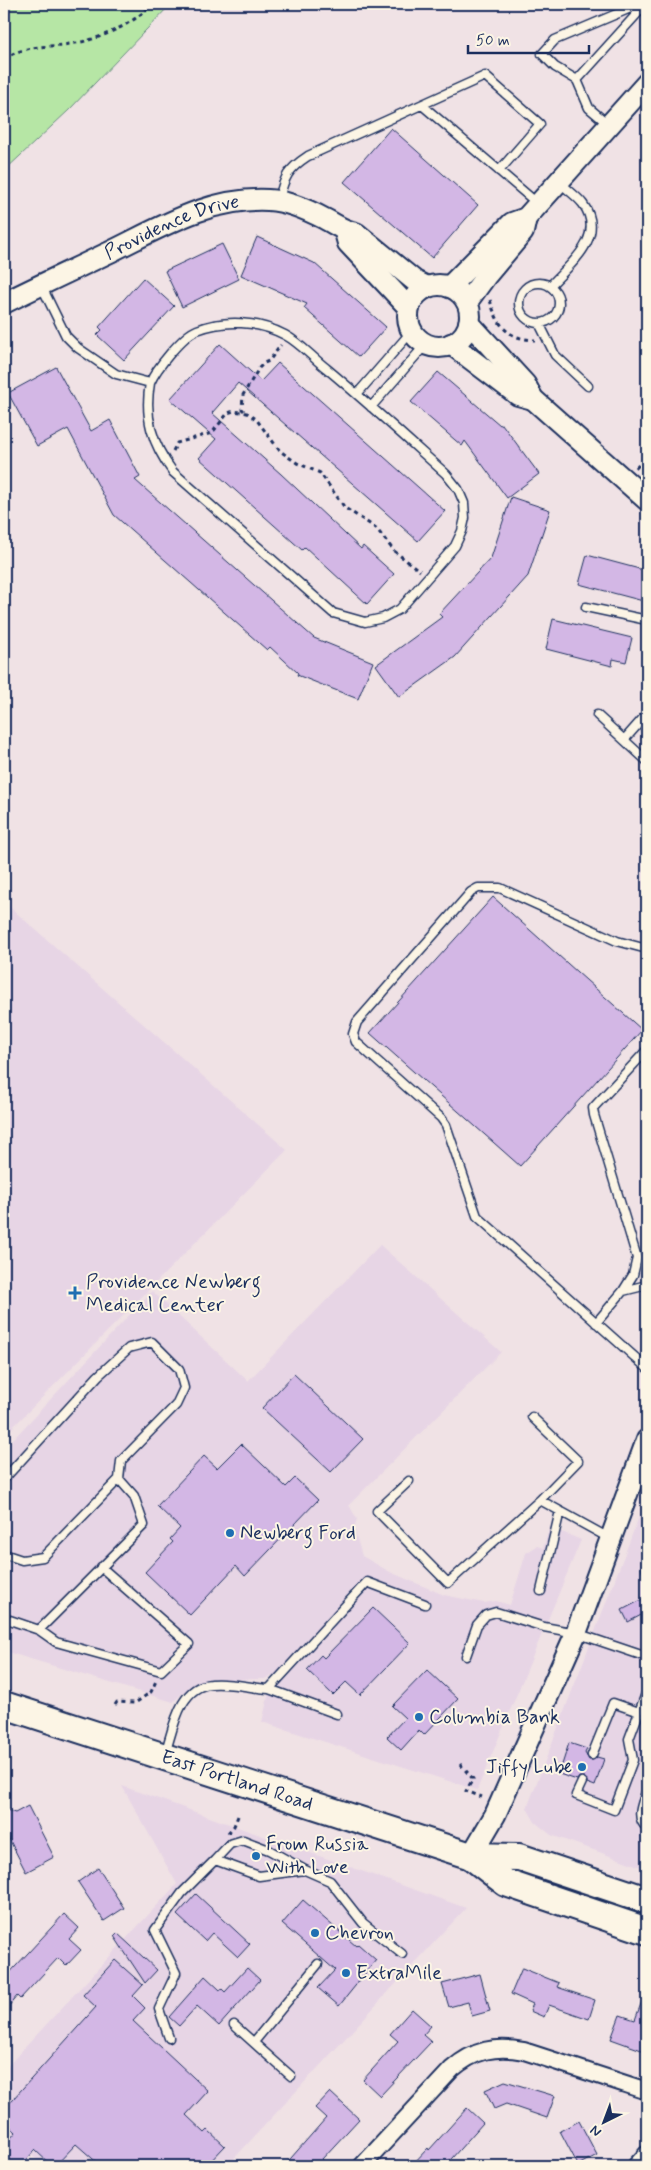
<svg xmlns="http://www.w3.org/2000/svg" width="651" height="2170" font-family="Mynerve,sans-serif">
  <rect width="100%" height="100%" fill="#f0e2e5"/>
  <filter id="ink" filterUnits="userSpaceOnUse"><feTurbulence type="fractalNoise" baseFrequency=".02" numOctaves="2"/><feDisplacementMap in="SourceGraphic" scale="10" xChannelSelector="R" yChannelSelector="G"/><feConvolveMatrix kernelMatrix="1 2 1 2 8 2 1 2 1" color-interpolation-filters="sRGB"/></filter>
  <g filter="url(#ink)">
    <path fill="#e7d5e5" d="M4,902l283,248 -283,286z
      M380,1245l121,107 -152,153 8,14 -3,9 8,28 28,16 54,23 40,8 12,-2 14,4 16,-52 11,-7 6,2 7,-21 31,13 -104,250 -215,-68 11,-46 -9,3 -50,1 -15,4 -15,8 -11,10 -169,-51v-202l148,-158 96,90z
      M647,1496v373l-96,-34 -16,-13 -8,-14z
      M122,1786l344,122 -239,258h-183l-40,-35v-61l173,-186z"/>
    <path fill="#b6e6a5" stroke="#688a82" d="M4,4h167l-102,106 -65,61z"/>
    <path fill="#d3b7e5" stroke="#1b2f5e" d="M391,128l87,77 -46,53 -88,-76z
      M257,237l57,26 72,64 -27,30 -55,-49 3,-4 -66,-29z
      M222,244l17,35 -57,28 -17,-36z
      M143,278l31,28 -50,54 -27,-25 5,-5 -3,-3z
      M220,344l41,37 17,-18 167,148 -27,30 -180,-158 -26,30 69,61 80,75 2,-3 31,28 -27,30 -62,-57 -3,3 -103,-92 17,-19 -46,-40z
      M56,367l35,64 19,-11 30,57 -5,3 179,158 59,24 -15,37 -61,-24 1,-2 -28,-26 -3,3 -153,-135 -46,-86 -31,17 -29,-53z
      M438,372l62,53 2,-1 37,50 -32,24 -42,-57 -3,5 -51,-44z
      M511,497l39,13 -22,66 -73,81 -56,40 -23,-32 66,-48 -3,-3 52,-56z
      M587,555l60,16v31l-68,-18z
      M553,619l79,19 -6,24 -13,-3 -1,7 -66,-17z
      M493,897l149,133 -122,136 -150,-133z
      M294,1374l69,65 -32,33 -69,-64z
      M241,1444l45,43 9,-9 23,22 -73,76 -9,-10 -46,49 -45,-43 28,-30 -3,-3 10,-11 -23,-22 47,-50 13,12z
      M647,1597v15l-19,10 -6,-12z
      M373,1608l37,35 -50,52 -14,-13 -13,13 -26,-25 14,-15 3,3z
      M427,1670l31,29 -34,36 -5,-5 -18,20 -14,-13 18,-19 -13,-12z
      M569,1743l18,6 -2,4 4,7h4l4,-3 7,2 -9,27 -8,-3 -3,-6h-5l-2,3 -18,-6z
      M28,1806l26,51 -28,15 -22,-43v-20l11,4z
      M98,1868l26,40 -20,13 -26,-39z
      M196,1894l54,50 -12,13 -26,-24 -7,8 -28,-26z
      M303,1900l53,46 2,-2 18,16 -37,46 -21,-18 17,-18 -53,-46z
      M64,1914l15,14 -10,11 12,11 -15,16 -8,-8 -38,41 -3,-3 -13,16v-33z
      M117,1933l40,37 -12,13 -31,-47z
      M115,1960l28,25 -10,11 12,12 -12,13 75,70 -22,24 19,18 3,-3 17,16 -19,20h-105l-25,-22 -21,22h-3l-17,-16 -14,16h-17v-20l12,-14 -12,-11v-12l92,-102 -13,-12z
      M247,1968l13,12 -41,46 -22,-20 -18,20 -10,-9 36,-41 15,14 2,-1 3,3z
      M522,1968l37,15 -2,4 38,13 -6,19 -40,-14 -5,12 -14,-6 3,-7 -22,-10z
      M480,1974l10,37 -18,5 -4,-14 -19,5 -7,-23z
      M646,1990l1,1v61l-36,-13 9,-24 15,5z
      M412,2009l19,17 -8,9 8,7 -51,54 -17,-16 35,-39 -8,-7z
      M505,2081l50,15 -8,22 -41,-14 -12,5 -9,-19z
      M330,2092l29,27 -37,40 7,7h-45l42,-48 -11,-10z
      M467,2108l16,15 -31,35 -8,8h-33l17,-18 1,2z
      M579,2121l18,34 -19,10 -18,-34z"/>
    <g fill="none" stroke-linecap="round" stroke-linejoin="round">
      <defs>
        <path id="service" d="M577,80l-22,-13 -13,-13 13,-14 85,-36
          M422,105l116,99
          M608,124l-19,-16 -12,-28 69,-76
          M279,200c5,-23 9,-31 29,-44l177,-80 55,48 -41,47
          M519 303a20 20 0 1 1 40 0a20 20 0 1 1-40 0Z
          M41,285l25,51 12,12 38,26 34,9c6,-14 32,-47 47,-53 27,-11 62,-9 88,5 15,8 28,23 41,33 41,34 80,70 120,106l12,15 6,14 1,15 -3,13 -7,15 -55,63 -17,9 -18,4 -32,-9 -160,-141c-21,-28 -29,-55 -23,-89
          M550,286c20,-22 57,-49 33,-82 -6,-8 -16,-14 -23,-22
          M539,323l16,32 33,31
          M357,394l55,-63
          M371,407l55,-63
          M586,607l61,13
          M597,715l50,46
          M624,740l23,-26
          M647,949l-30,-8 -117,-53h-22l-7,4 -114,130 -4,12 3,8 85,76 5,7 31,91 170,152
          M623,1291l10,-16 4,-17 -43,-143 -1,-7 54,-58
          M596,1323l27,-32 24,-6
          M532,1417l46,44 -38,39
          M4,1479l94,-103 31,-28 23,-6 27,27 5,19 -8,17 -55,56 -2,18 -76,78 -21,3 -18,-6
          M409,1481l-32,30 71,72 92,-83 69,38
          M647,1563v7
          M541,1591l19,-80
          M4,1618l35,12 105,-105 -10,-29 -15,-17
          M39,1630l17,12 105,29 28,-27 -88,-77
          M466,1656l11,-31 9,-10 10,-3 48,15 32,6 71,24
          M269,1689l68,25
          M165,1754c8,-24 14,-68 46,-70 19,-2 40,4 58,5l98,-107 58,22
          M592,1755l21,-52 26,9
          M582,1782l-6,13 38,15 19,-50 -4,-21 18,-48
          M647,1789c-4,14 -13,28 0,39
          M215,1860l15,-16 13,-4 26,10 36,20
          M234,2025l57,51
          M169,2038l-10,-29 17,-36 -21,-43 27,-37 33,-33 44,16 46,-6 25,11 33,42 39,31
          M254,2042l64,-78"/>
        <path id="minor" d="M362,2166l90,-97c22,-19 44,-24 72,-18l123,40
          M636,2166l11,-12"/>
        <g id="tertiary">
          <path d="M345,232l3,11 61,65"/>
          <circle cx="439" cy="316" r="31"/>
          <path d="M449,287l63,-64 14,-5 121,-135"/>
          <path d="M467,302l19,-26 37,-44 3,-14"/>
          <path id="s1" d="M4,303c36,-18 73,-35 110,-53 49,-24 97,-53 154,-50 19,1 40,10 57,19 12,6 18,12 31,14l59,48 12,6"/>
          <path d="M469,323l56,61 8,15 114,101"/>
          <path d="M451,344l67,51 15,4"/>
          <path d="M471,1856l24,-41 81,-182 71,-193"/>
        </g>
        <g id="trunk">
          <path id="s2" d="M4,1705l467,151 48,1 128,43"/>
          <path d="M471,1856l35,27 141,48"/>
        </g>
      </defs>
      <use href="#service" stroke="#1b2f5e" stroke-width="11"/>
      <use href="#minor" stroke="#1b2f5e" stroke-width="20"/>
      <use href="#tertiary" stroke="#1b2f5e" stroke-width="24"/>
      <use href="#trunk" stroke="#1b2f5e" stroke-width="30"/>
      <path stroke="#1b2f5e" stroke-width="3" stroke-dasharray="4 4" stroke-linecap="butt" d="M4,59c23,-15 40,-11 66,-15 27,-3 64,-20 82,-40
        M490,300c8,26 17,39 45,40
        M244,411l-2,-2 1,-14 16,-27 5,-5 5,-2 12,-16
        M173,451l4,-8 35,-10 16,-20 6,-2 13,2 9,6 24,32 17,12 23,10 25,35 31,20 18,23 26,20
        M636,468l11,-12
        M115,1705l2,-3 18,1 16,-11 5,-11
        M460,1764l13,15 -7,12 16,6
        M228,1833l6,-7 4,-10"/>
      <use href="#service" stroke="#fcf5e5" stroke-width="8"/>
      <use href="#minor" stroke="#fcf5e5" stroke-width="16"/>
      <use href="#tertiary" stroke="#fcf5e5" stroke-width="20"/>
      <use href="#trunk" stroke="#fcf5e5" stroke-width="26"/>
    </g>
  </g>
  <g fill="#1f6fb2" stroke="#fcf5e5" stroke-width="2">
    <path d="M72.5 1285.5h5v5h5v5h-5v5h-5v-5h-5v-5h5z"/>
    <circle cx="230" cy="1533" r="5"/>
    <circle cx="419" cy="1717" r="5"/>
    <circle cx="582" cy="1767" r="5"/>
    <circle cx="256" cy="1856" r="5"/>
    <circle cx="315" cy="1933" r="5"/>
    <circle cx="346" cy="1973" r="5"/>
  </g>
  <g text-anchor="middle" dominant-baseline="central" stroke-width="4" stroke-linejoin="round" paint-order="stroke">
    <g font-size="20" fill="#1b2f5e" stroke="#fcf5e5">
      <text stroke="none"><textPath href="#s1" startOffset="185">Providence Drive</textPath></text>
      <text stroke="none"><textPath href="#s2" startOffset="245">East Portland Road</textPath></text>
    </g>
    <g font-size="20" fill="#1b2f5e" stroke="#fcf5e5" text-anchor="start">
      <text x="86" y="1282">Providence Newberg<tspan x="86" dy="23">Medical Center</tspan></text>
      <text x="240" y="1533">Newberg Ford</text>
      <text x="429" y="1717">Columbia Bank</text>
      <text x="572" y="1767" text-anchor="end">Jiffy Lube</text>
      <text x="266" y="1844">From Russia<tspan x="266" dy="23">With Love</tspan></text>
      <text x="325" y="1933">Chevron</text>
      <text x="356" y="1973">ExtraMile</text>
    </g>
  </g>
  <rect width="651" height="2170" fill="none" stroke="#fcf5e5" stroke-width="20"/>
  <rect x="10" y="10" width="631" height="2150" fill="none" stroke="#1b2f5e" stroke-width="2" filter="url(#ink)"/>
  <g transform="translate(604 2122) rotate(222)" stroke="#fcf5e5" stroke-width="4" paint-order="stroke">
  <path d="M0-4L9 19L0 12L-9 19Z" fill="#1b2f5e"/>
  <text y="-8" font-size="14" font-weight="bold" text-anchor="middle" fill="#1b2f5e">N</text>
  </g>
  <path d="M468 45v8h121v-8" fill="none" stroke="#1b2f5e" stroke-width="2.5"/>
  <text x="476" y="45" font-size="15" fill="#1b2f5e" stroke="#fcf5e5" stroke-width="4" paint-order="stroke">50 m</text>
</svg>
